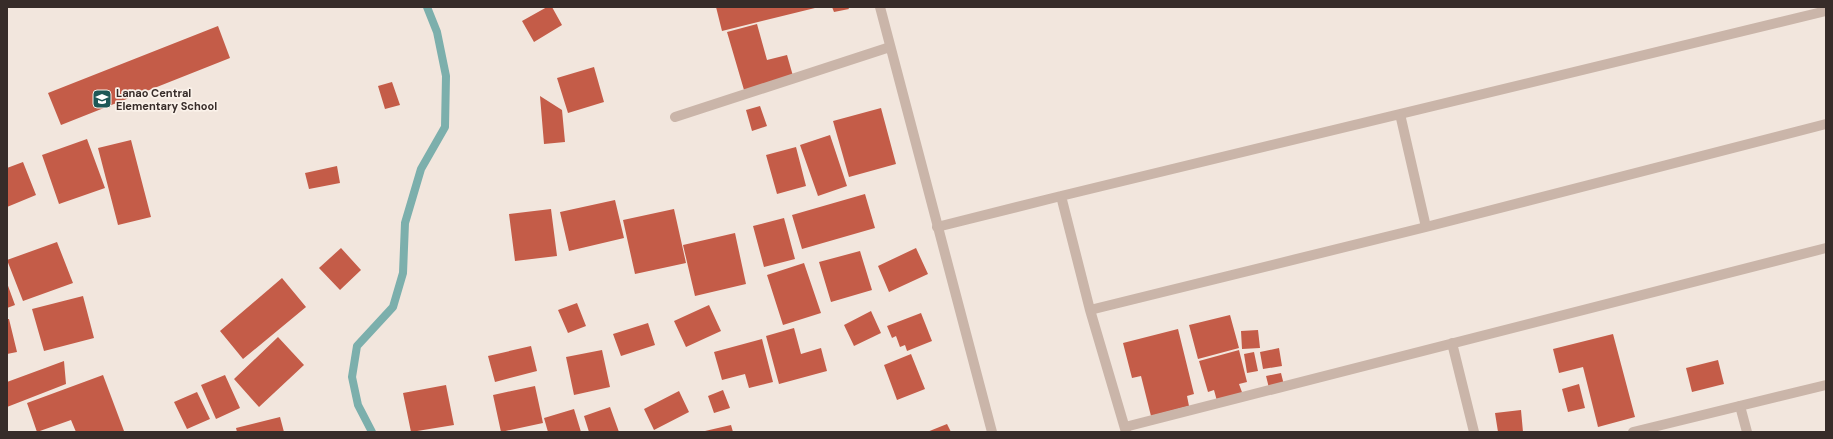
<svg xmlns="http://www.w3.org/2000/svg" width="1833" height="439" font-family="'DM Sans',sans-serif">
  <rect width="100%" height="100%" fill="#f2e6dd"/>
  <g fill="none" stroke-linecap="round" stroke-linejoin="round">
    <path stroke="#7cafac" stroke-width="8" d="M372,432l-14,-27 -6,-28 5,-31 36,-39 10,-34 2,-50 16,-54 24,-42 1,-51 -9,-44 -10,-25"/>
  </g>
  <path fill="#c45c48" d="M547,7h5l10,18 -28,17 -12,-21z
    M716,7h99v1l-93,23z
    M832,7h16l1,2 -15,3z
    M757,24l10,36 20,-5 6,21 -49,14 -17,-58z
    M218,26l12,32 -169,67 -13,-32z
    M594,67l10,35 -36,11 -11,-35z
    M392,82l8,23 -15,4 -7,-23z
    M540,96l22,14 3,32 -21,2z
    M760,106l7,20 -15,5 -6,-21z
    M881,108l15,56 -47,13 -16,-56z
    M830,135l17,51 -29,10 -18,-51z
    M87,139l18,49 -46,16 -17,-49z
    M131,140l20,77 -33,8 -20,-77z
    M796,147l10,39 -29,8 -11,-39z
    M23,162l13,33 -29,12v-39z
    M337,166l3,17 -31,6 -4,-16z
    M865,194l10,34 -73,21 -10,-34z
    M615,200l9,38 -55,13 -9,-39z
    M551,209l6,47 -42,5 -6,-47z
    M674,209l12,54 -51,11 -12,-54z
    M784,218l11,41 -31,8 -11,-41z
    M735,233l11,51 -51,12 -12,-51z
    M57,242l16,41 -50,18 -16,-41z
    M341,248l20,22 -21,20 -21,-22z
    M916,248l12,26 -39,18 -11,-26z
    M860,251l12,39 -41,12 -12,-40z
    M804,263l17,50 -38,12 -16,-50z
    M282,278l24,29 -63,52 -23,-28z
    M7,283l8,22 -8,3z
    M83,296l11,42 -50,13 -12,-42z
    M577,303l9,23 -18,7 -10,-23z
    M709,305l12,26 -35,16 -12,-26z
    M871,311l10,22 -27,13 -10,-21z
    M921,313l11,28 -25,10 -2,-6 -5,2 -4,-11 -4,2 -5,-12z
    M1230,315l9,33 -41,11 -9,-34z
    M7,319h2l8,33 -10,2z
    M648,323l7,22 -34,11 -8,-22z
    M794,328l7,26 20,-6 6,23 -48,13 -13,-48z
    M1178,329l16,65 -7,2 2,10 -38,10 -10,-40 -9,2 -9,-35z
    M1258,330l2,18 -18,1 -1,-18z
    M1613,334l22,83 -37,10 -15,-60 -24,6 -6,-24z
    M278,337l26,28 -45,42 -25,-28z
    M762,339l11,43 -24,6 -4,-14 -23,6 -8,-28z
    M531,346l6,25 -42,11 -7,-26z
    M1279,348l3,18 -19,3 -3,-17z
    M602,350l8,37 -36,8 -8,-38z
    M1239,350l8,32 -8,2 4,11 -26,6 -3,-11 -6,2 -9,-31z
    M1254,352l4,19 -11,2 -3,-19z
    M911,354l14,35 -28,11 -13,-35z
    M1718,360l6,24 -32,8 -6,-24z
    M64,361l2,23 -59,23v-25z
    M1281,373l3,12 -15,3 -3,-12z
    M103,375l21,56 -48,1 -5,-12 -34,12 -10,-29z
    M225,375l15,33 -24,11 -15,-34z
    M1579,384l6,24 -17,4 -6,-23z
    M446,385l8,40 -43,7 -8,-39z
    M535,386l8,37 -42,9 -8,-37z
    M723,390l7,18 -16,5 -6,-17z
    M679,391l10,21 -35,18 -10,-21z
    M197,392l13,27 -23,10 -13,-27z
    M610,407l9,25h-30l-5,-16z
    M574,409l7,23h-33l-4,-14z
    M1521,410l2,22h-25l-3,-19z
    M280,417l4,15h-47l-1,-4z
    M947,424l4,8h-24z
    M731,425l2,7h-27l-1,-1z"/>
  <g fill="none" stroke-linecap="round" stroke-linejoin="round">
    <path stroke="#cab5a9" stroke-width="10" d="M1400,114l26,113
      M675,117l215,-70
      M937,227l124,-31
      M1090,310l336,-83 400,-103
      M1452,343l22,89
      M1740,406l7,26
      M1125,427l701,-179
      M1126,432l-36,-122 -29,-114 765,-185"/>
    <path stroke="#cab5a9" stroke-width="10" d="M880,7l112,425
      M1633,432l193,-47"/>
  </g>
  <defs>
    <symbol id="school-square" viewBox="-11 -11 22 22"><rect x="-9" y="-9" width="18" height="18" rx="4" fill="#1e5857" stroke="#faf1e9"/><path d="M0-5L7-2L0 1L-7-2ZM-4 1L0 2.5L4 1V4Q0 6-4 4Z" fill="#fff"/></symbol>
  </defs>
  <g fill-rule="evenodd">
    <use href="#school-square" x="91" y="88" width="22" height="22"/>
  </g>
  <g text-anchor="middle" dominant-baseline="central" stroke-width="3.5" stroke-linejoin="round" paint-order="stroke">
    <g font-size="11" font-weight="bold" fill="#372c29" stroke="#faf1e9" text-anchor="start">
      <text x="116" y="93">Lanao Central<tspan x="116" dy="13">Elementary School</tspan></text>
    </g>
  </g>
  <rect width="1833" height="439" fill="none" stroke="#372c29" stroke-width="16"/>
</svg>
